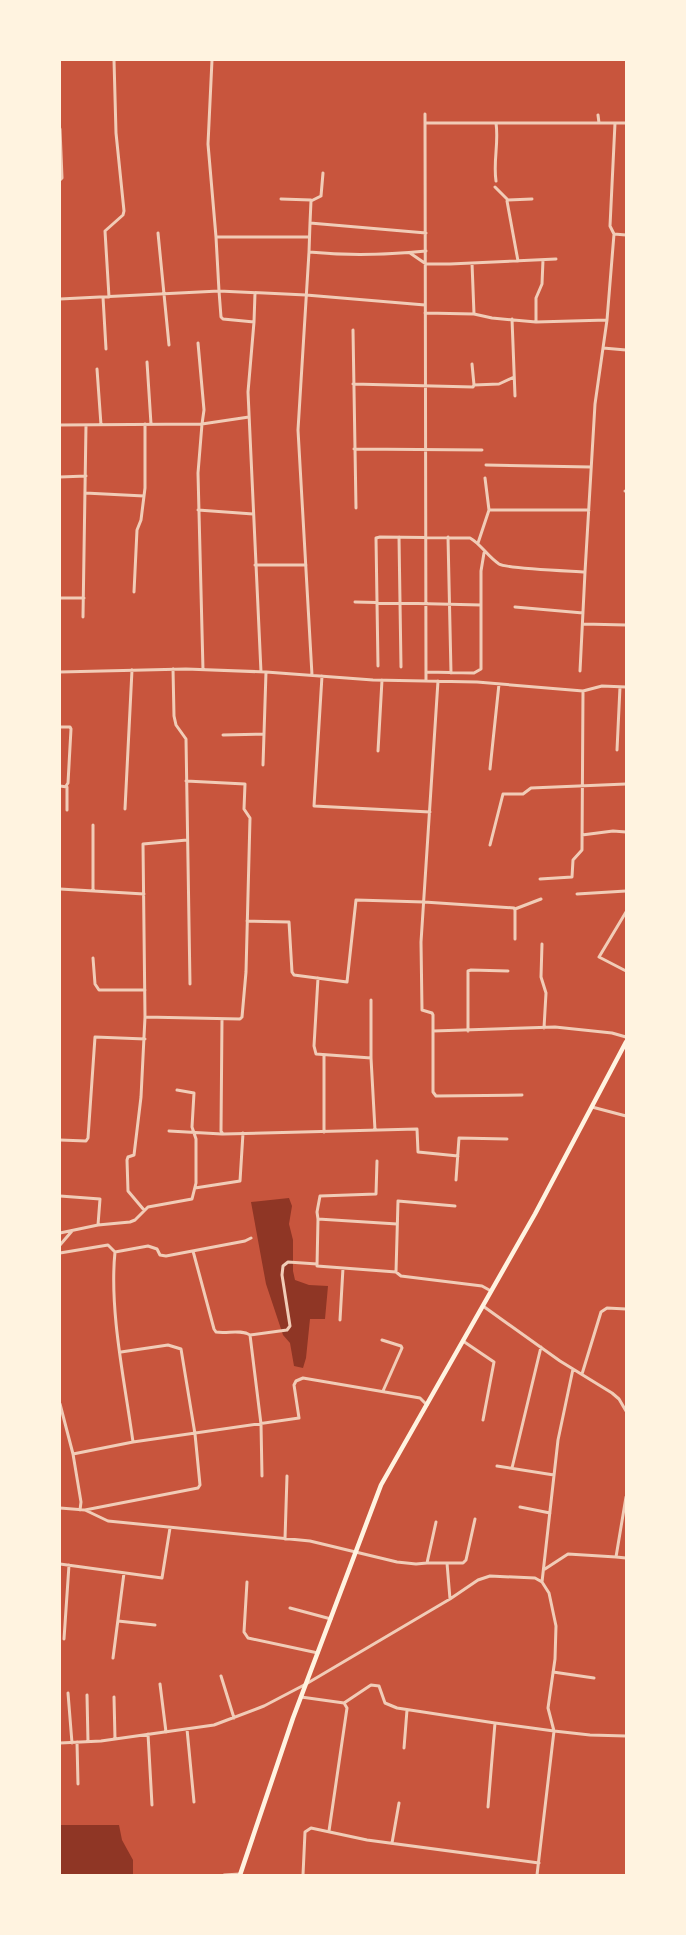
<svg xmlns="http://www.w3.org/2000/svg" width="686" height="1935" font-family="'Roboto Serif',serif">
  <rect width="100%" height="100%" fill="#c8553d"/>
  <path fill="#8f3625" d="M289,1198l3,8 -3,18 4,16v31l2,9 14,5 19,1 -3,33h-15l-4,39 -3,10 -9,-2 -4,-23 -7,-8 -17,-51 -15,-82z
    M60,1825h59l3,15 11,20v15h-73z"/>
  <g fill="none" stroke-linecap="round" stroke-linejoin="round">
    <path stroke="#f1ccb7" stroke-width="3" d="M212,60l-4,84 8,93 3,54 87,4 119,10
      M425,114l1,567
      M598,115l1,8
      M425,123h201
      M60,129l2,49 -2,2
      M496,181c-3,-20 3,-38 0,-58
      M495,187l13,13
      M281,199l30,1
      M310,223l1,-22 10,-5 2,-23
      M158,233l11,112
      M614,234l12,1
      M216,237h93
      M309,252l1,-29 116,10
      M410,253l16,11h24l106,-5
      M518,261l-11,-60 1,-1 24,-1
      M472,263l2,51 18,4 44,4v-24l6,-14 1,-24
      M103,297l3,52
      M109,297l-4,-66 18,-16 1,-4 -8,-78 -2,-73
      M60,299l159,-8 2,26 2,2 31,3 -6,70 13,280
      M425,313l49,1
      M512,319l3,77
      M254,322l1,-29
      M536,322l71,-2
      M353,330l3,178
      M603,348l23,2
      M147,362l4,62
      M97,369l4,56
      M353,384l120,3 1,-2 -2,-21
      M474,385l25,-1 15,-7
      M60,425l142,-1 2,-14 -6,-67
      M354,449l128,1
      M486,465l105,2
      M60,477l26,-1
      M485,478l4,32
      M625,491h1
      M85,493l59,3
      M198,510l55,4
      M399,537l2,130
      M448,537l3,136
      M478,543l11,-33h100
      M255,565h51
      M585,572l10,-168 12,-84 7,-86 -4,-8 5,-103
      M134,592l3,-62 4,-10 4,-32v-64
      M60,598h24
      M355,602l126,3
      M515,607l68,6
      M83,617l3,-192
      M583,624l43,1
      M378,666l-2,-128 4,-1 90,1c11,6 17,18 29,26 8,5 72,7 86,8l-5,99
      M173,669l1,47 2,9 10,14 4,245
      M203,670l-5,-197 4,-49 47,-7
      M60,672l126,-3 80,3 107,8 104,2 106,9 19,-5 24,1
      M426,672l48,1 7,-4v-98l3,-18
      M312,675l-14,-245 11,-178c40,4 77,3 117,-1
      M322,676l-8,130 116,6
      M438,681l-17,261 1,68 10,3 1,2v77l3,4 86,-1
      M60,727h10l1,2 -3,54 -2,3
      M223,735l41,-1
      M617,750l3,-63
      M378,751l4,-71
      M263,765l3,-93
      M490,769l9,-85
      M186,781l59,3 -1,25 6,9 -4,154 -4,45 -2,2 -95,-2 -2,-173 44,-4
      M60,786l7,1v23
      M125,809l7,-139
      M93,825v66
      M582,835l31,-4 13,1
      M490,845l13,-51h20l8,-6 95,-4
      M540,879l32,-2 1,-17 9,-10 1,-159
      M60,889l84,5
      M577,894l49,-3
      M515,909l26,-10
      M626,912l-27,45 27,14
      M247,921l42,1 3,50 2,3 53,7 9,-82 68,2 90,6 1,2v29
      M542,944l-1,33 5,16 -2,35
      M93,958l2,26 4,6h46
      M318,978l-4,68 2,8 55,4
      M371,1000v58l4,72
      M222,1019l-1,112 2,3 194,-5 1,23 40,4
      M433,1031l122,-4 57,6 14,4
      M468,1031v-60l3,-1 37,1
      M324,1056v76
      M592,1107l34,9
      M169,1131l53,3
      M60,1140l26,1 2,-3 7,-101 50,2
      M377,1161l-1,33 -56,2 -3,16 1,7 79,5
      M456,1180l3,-42 48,1
      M195,1188l45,-7 3,-48
      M60,1196l40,3 -2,26
      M455,1206l-57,-5 -2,71 5,4 81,10 9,5
      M144,1210l-16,-19 -1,-31 1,-3 6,-2 7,-58 4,-80
      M318,1219l-1,47 79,6
      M60,1233l38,-8 32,-3 5,-2 13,-13 44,-8 4,-16v-44l-4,-12 2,-34 -17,-3
      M60,1245l12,-14
      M193,1251l21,78 2,3c11,2 25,-3 34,3l11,89 1,52
      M115,1252l33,-6 9,3 3,6 6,1 79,-15 6,-3
      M60,1253l48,-8 7,7c-6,59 10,131 18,190l166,-24 -5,-33 2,-4 7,-3 117,20 7,7
      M483,1306l77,55 52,32 7,6 7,12
      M340,1320l3,-52
      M250,1335l37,-5 3,-4 -8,-51 1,-9 5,-4 29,2
      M382,1340l19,6 1,2 -19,43
      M463,1341l31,21 -11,58
      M582,1374l19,-62 6,-4 19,1
      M60,1404l13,50 8,48 -1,8
      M73,1454l60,-12
      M497,1466l57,9
      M512,1468l29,-121
      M520,1507l30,6
      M60,1508l25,2 23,11 202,20 87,21 19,2 11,-1 9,-41
      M85,1510l113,-22 2,-3 -5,-51 -14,-85 -13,-4 -47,7
      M285,1539l2,-63
      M616,1557l10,1
      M427,1563h36l3,-3 9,-41
      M447,1563l3,36
      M60,1564l102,14 8,-50
      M545,1569l23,-15 48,3 10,-60
      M247,1582l-3,50 4,6 70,15
      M542,1582l16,-142 15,-71
      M290,1608l41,11
      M118,1621l37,4
      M64,1639l5,-74
      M113,1658l11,-85
      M553,1672l41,6
      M221,1676l13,42
      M160,1684l6,48
      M68,1693l4,50
      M87,1695l1,47
      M114,1697l1,42
      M301,1697l43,6 3,5 -18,123
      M344,1703l27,-18 8,1 6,17 12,5 98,15 59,8 -17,144
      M187,1729l7,73
      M148,1734l4,71
      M77,1742l1,42
      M60,1743l41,-2 113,-16 50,-19 42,-22 144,-85 28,-19 12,-4 45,2 7,4 7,11 7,33 -1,33 -7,49 6,23 36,4 36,1
      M404,1748l3,-38
      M488,1807l7,-84
      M392,1843l7,-40
      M224,1875l16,-1
      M303,1875l2,-43 6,-4 56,12 172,23"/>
    <path stroke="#fff3e0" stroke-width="4.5" d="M240,1875l53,-157 88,-233 154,-271 91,-172"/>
  </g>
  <rect width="686" height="1935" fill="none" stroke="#fff3e0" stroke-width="122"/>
</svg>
